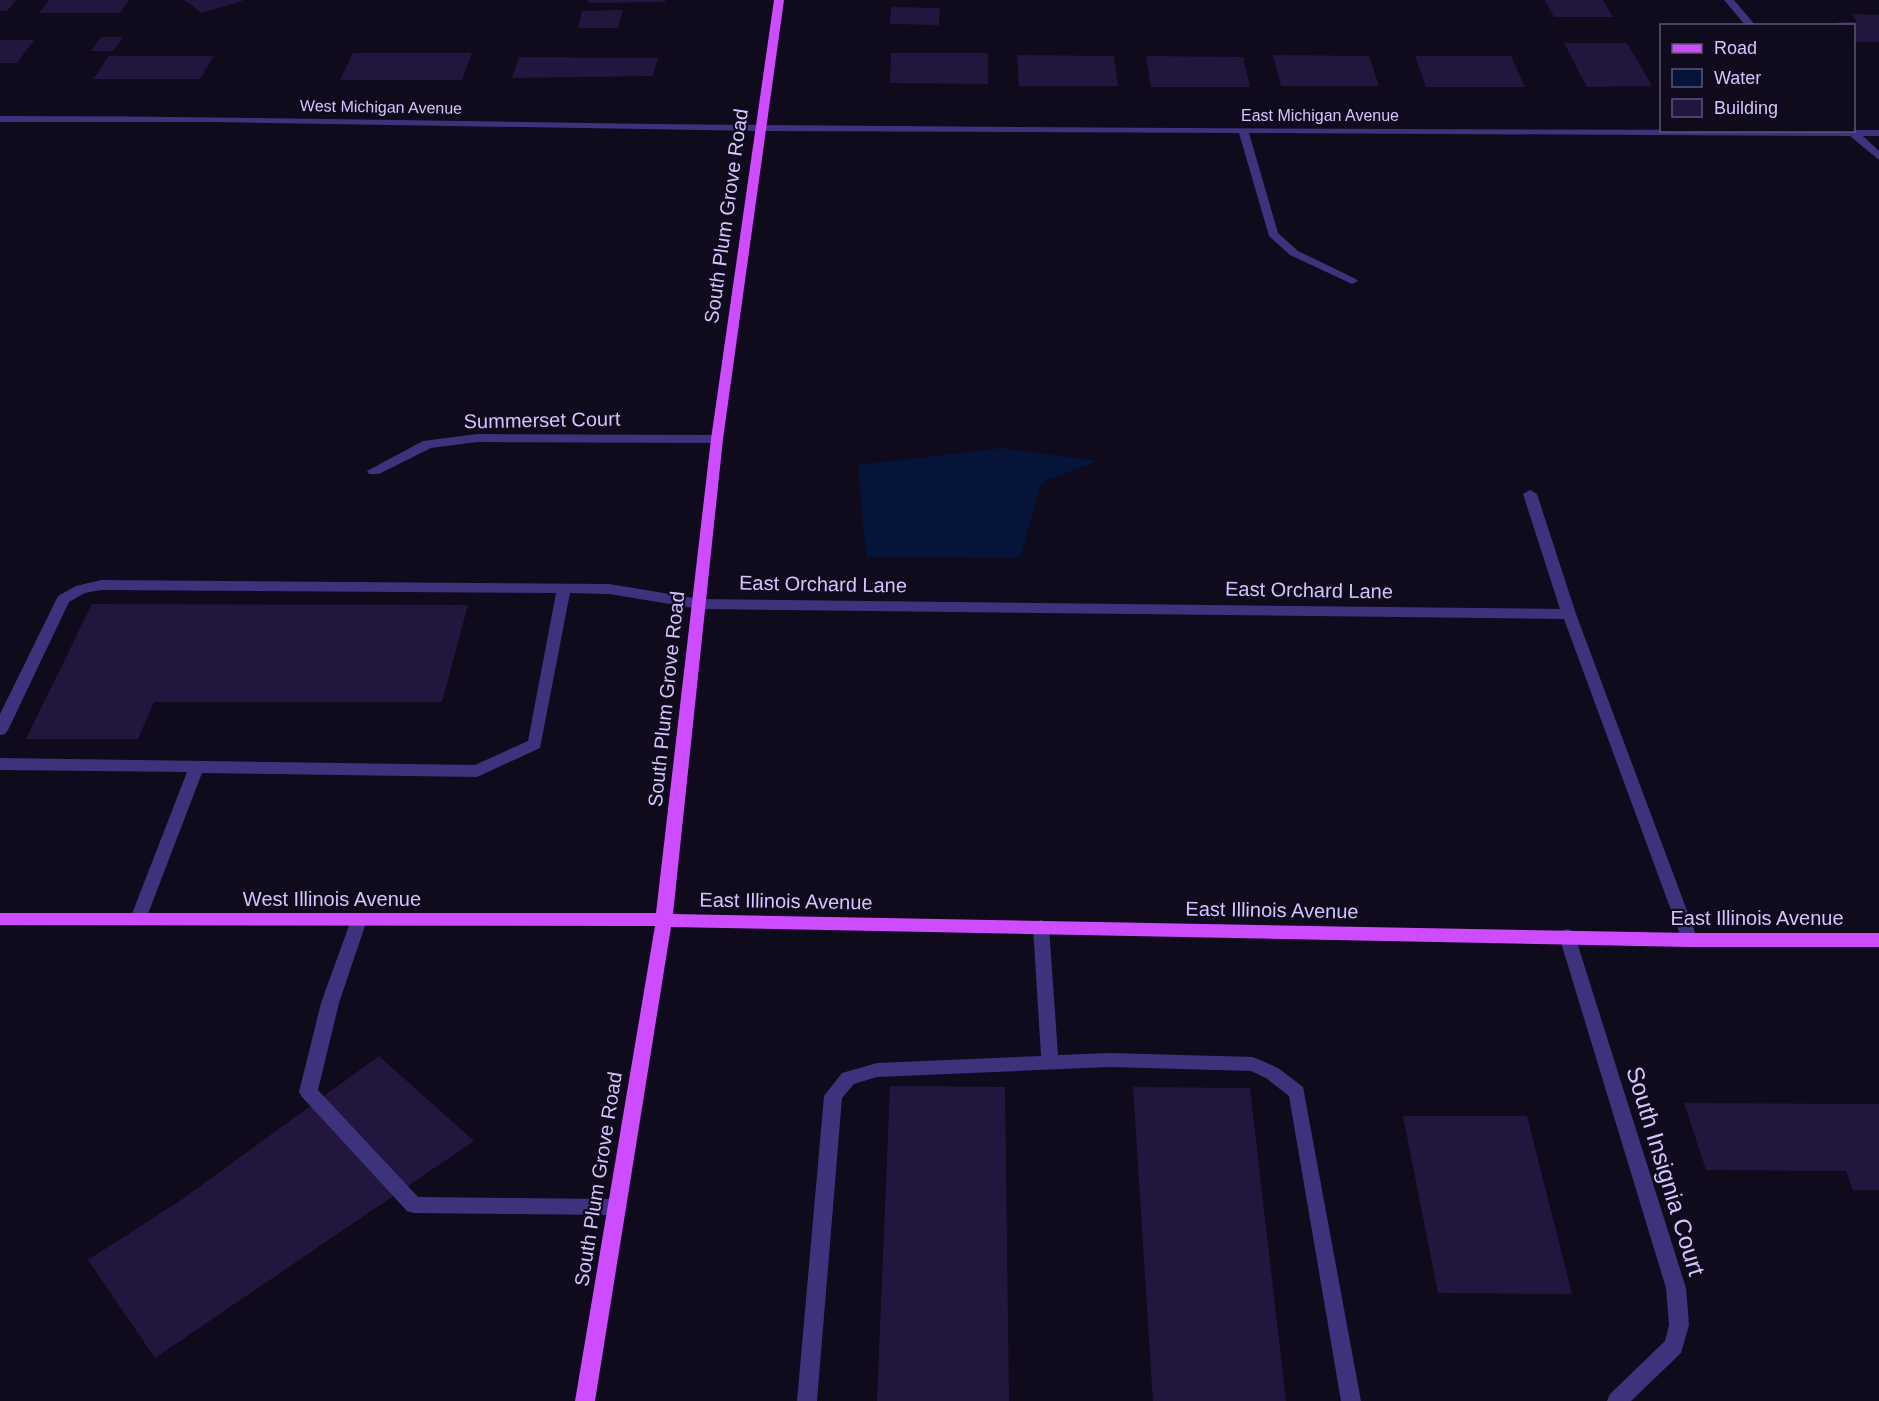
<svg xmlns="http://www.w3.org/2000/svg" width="1879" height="1401" font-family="Helvetica,sans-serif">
  <rect width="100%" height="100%" fill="#0f0a1c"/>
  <path fill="#061439" d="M1001,448l98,13 -57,21 -22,76 -154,-1 -8,-92z"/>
  <path fill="#22163e" d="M0,0h16l-9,11h-7z
    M49,0h80l-9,13h-81z
    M184,0h58v1l-40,12z
    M589,0h76v2l-77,1z
    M1545,0h58l10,17h-59z
    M891,7l49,1 -1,17 -49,-1z
    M623,10l-5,18h-40l4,-17z
    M1852,14l27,1v27h-25v-16h-14l-2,-4h19z
    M101,37h22l-10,14h-22z
    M0,40h34l-17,23h-17z
    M1564,43h63l25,43 -65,1z
    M353,53h119l-10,27h-122z
    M891,53h97v31l-98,-1z
    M1017,55l97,1 4,30h-99z
    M1273,55l96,1 10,30h-98z
    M109,56h105l-14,23h-107z
    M1146,56l97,1 7,30h-99z
    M1415,56h96l14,31h-99z
    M519,57l139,1 -5,18 -141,2z
    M92,604l376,1 -26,97h-288l-16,37h-112z
    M379,1056l95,85 -319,217 -67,-98 96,-62z
    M890,1086l115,1 4,314h-132z
    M1133,1087l117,1 36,313h-133z
    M1684,1103l195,1v86h-26l-7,-19 -140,-1z
    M1403,1116h124l45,178 -134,-1z"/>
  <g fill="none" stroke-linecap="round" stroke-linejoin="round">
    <path fill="#3d337d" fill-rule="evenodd" d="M1724,0h10l22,26h-10z
      M0,116c255,0 510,7 764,9 364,3 728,5 1090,5v-2l2,2h23v6h-16l16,15v9l-29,-24 -601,-3 29,100 20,18 58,28 2,2 -6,3 -62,-29 -21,-19 -30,-103 -478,-2 -548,-9h-213z
      M477,434l240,1 6,4 -6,4 -240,-1 -46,6 -52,26h-10l-2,-3 56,-30z
      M1530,490l7,4 39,120 122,326 -2,5 -6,2 -6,-2 -2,-5 -118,-321 -864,-10 -91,-15 -39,-1 -30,155 -63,29 -275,-4 -56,146 -2,5 -6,1 -6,-1 -2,-5 57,-147 -187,-2v-12l475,7 53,-24 28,-148 -455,-3 -16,3 -16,9 -61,128 -3,4 -5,1v-21l58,-118 18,-10 25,-6 508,4 91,15 860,10 -37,-115z
      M359,913l6,2 2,5 -28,83 -21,87 100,107 199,2 7,2 3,6 -3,6 -7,2 -203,-2 -7,-2 -105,-114 -3,-5 22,-89 30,-83 2,-5z
      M1041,920l6,2 2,5 9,128 52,-2 143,4 25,11 25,19 58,314h-20l-52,-305 -23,-18 -15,-7 -141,-4 -233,10 -23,7 -12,14 -25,303h-20l27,-305 18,-23 35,-10 164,-7 -8,-129 2,-5z
      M1567,929l6,2 2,5 111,352 3,37 -8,28 -50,48h-24l3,-7 55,-53 4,-16 -3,-37 -107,-352 2,-5z"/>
    <path fill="#ce4cff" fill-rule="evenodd" d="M774,0h10l-61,439 -50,475 1017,19h189v14h-189l-1019,-20 -76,474h-20l80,-475 -655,-1v-12h656l55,-474z"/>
  </g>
  <g text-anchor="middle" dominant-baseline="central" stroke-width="4.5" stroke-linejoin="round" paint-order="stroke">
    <g font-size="16" fill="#d2c5ff" stroke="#0f0a1c">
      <text transform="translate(381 107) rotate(1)">West Michigan Avenue</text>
      <text x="1320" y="115">East Michigan Avenue</text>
    </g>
    <g font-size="20" fill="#d2c5ff" stroke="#0f0a1c">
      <text transform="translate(726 216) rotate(-82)">South Plum Grove Road</text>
      <text transform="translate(542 420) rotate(-1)">Summerset Court</text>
      <text transform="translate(823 584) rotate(1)">East Orchard Lane</text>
      <text transform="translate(1309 590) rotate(1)">East Orchard Lane</text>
      <text transform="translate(666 699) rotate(-84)">South Plum Grove Road</text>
      <text x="332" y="899">West Illinois Avenue</text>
      <text transform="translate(786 901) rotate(1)">East Illinois Avenue</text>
      <text transform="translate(1272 910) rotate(1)">East Illinois Avenue</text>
      <text x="1757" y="918">East Illinois Avenue</text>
      <text transform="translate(598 1179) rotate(-81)">South Plum Grove Road</text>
    </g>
    <g font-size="24" fill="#d2c5ff" stroke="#0f0a1c">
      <text transform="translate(1666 1171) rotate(73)">South Insignia Court</text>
    </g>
  </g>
  <rect x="1660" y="24" width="195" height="108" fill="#0f0a1c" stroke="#5d5577" stroke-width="1.5"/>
  <rect x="1672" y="44" width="30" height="9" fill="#ce4cff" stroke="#5d5577" stroke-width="1.5"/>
  <text x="1714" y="54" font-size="18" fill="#d2c5ff">Road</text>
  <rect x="1672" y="69" width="30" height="18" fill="#061439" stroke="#5d5577" stroke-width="1.5"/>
  <text x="1714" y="84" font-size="18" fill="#d2c5ff">Water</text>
  <rect x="1672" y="99" width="30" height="18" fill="#22163e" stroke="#5d5577" stroke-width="1.5"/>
  <text x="1714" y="114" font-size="18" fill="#d2c5ff">Building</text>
</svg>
